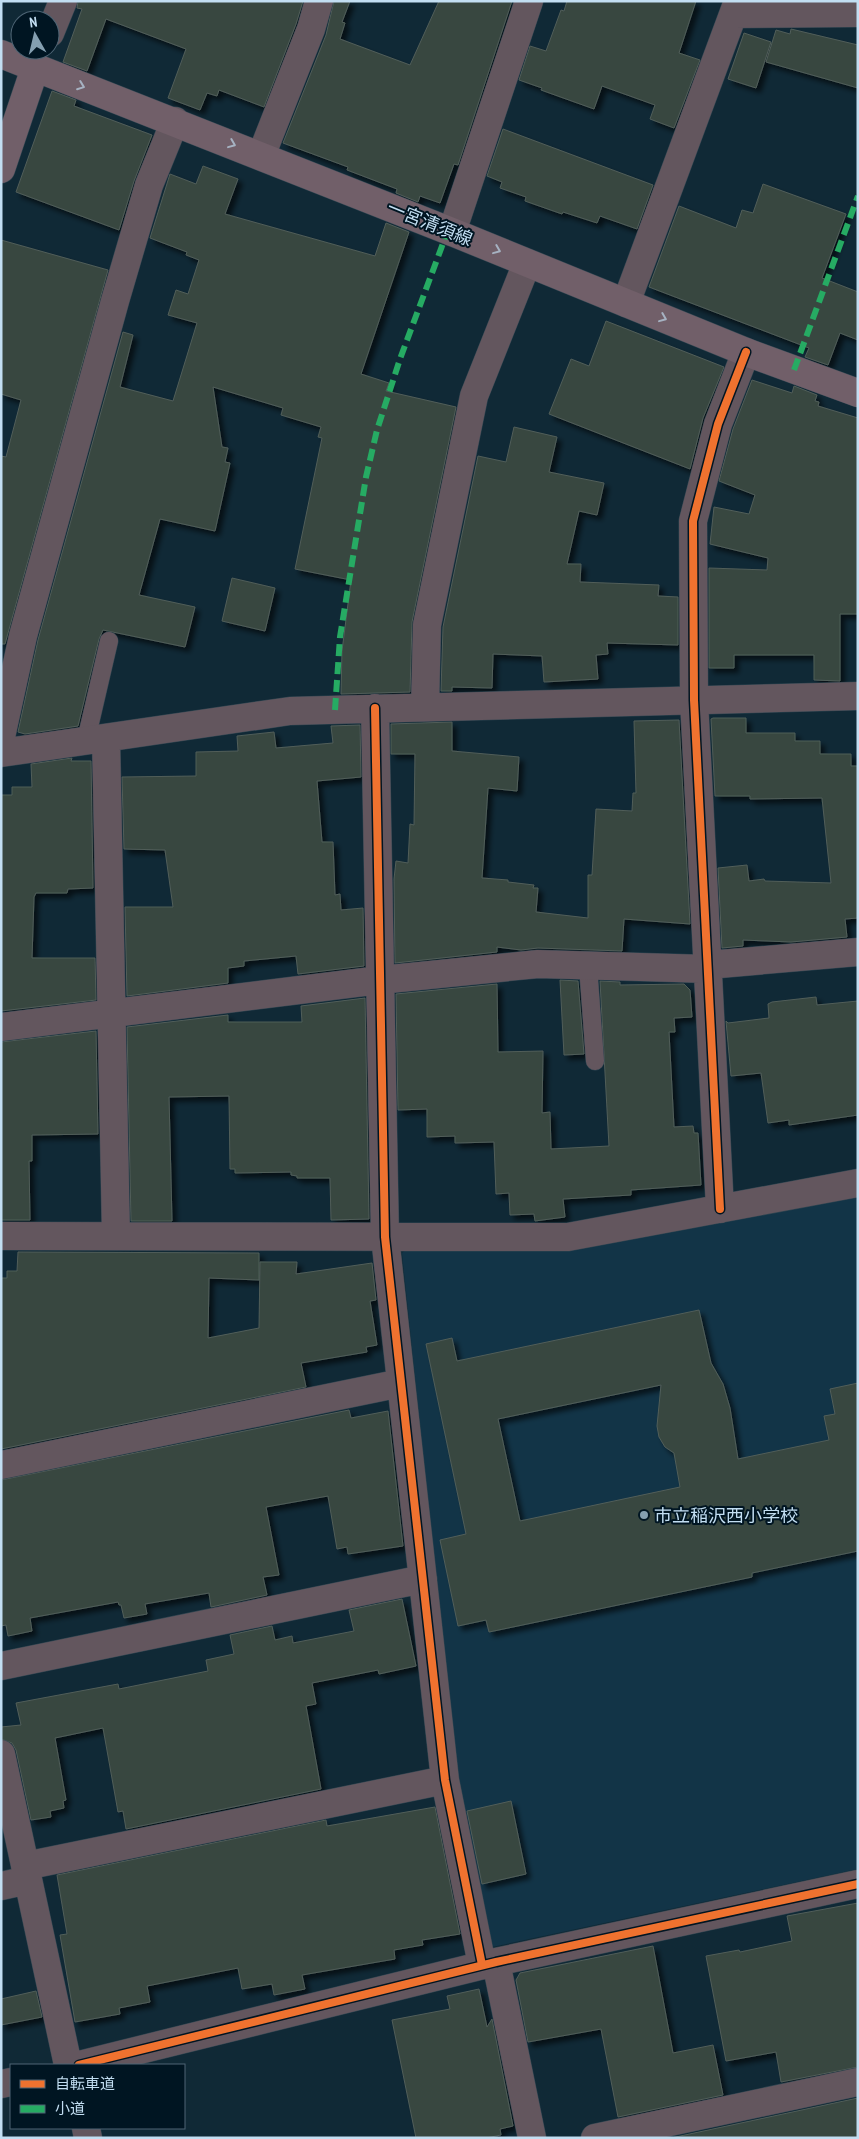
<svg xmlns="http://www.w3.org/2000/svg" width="859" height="2139" font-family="'PT Sans Narrow','Noto Sans JP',sans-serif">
  <defs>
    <filter id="shadow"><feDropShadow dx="4.5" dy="4.5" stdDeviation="2.5" flood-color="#0009"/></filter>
  </defs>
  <rect width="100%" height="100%" fill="#102936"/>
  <path fill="#123447" d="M858,1195v674l-366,78 -35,-171 -55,-523 7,-6z"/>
  <path fill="#374640" stroke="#515e59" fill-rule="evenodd" filter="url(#shadow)" d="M78,1h225l-7,23 -32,83 -45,-17 -2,6 -10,-3 -7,17 -32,-12 18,-49 -80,-30 -19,52 -24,-9 19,-53 -5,-1z
    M334,1h16l-8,21 3,1 -5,16 70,26 29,-64h73l-54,164 -4,-1 -14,39 -20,-7 -2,6 -22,-9 1,-4 -50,-19 1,-3 -65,-24 43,-108z
    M567,1h129l-17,52 21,7 -26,68 -24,-9 5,-14 -53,-19 -8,23 -53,-19 1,-2 -23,-8 11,-34 16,5 15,-41 3,1z
    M791,29l67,16v43l-92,-26 10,-32 14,4z
    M744,33l27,9 -15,46 -28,-9z
    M52,91l24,9 -2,6 78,29 -18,46 -15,49 -103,-38z
    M503,129l150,56 -16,44 -37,-13 -3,7 -34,-11 -1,2 -37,-13 1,-4 -26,-9 2,-6 -15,-6z
    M203,166l35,13 -13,35 150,42 11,-33 23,9 -48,142 28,9 -3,8 70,16 -44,215 -2,70 -69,2 1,-43 9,-71 -56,-11 27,-131 -4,-1 3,-10 -40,-12 2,-7 -70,-21 9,60 6,1 -3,14 5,1 -15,68 -55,-12 -21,76 56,12 -10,40 -82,-17 -4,9 -21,87 -53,8 -7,-2 20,-92 85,-308 10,3 -13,52 53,14 24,-78 -29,-8 8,-25 12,4 11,-34 -13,-5 1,-3 -37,-14 20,-64 26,10z
    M763,184l83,30 -24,64 36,14v48l-18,-7 -12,32 -23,-8 4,-9 -160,-61 30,-81 57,22 6,-18 11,3z
    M1,240l107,30 -103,374h-4v-188l5,1 15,-57 -20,-6z
    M606,321l118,46 -21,51 -13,51 -141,-55 22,-55 18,7z
    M752,380l40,13 2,-7 23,9 -2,6 4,1 -1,4 40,12v196h-18v67l-26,-1v-25h-80v13h-25v-100l58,2 1,-12 -58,-14 4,-37 35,7 6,-19 -36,-14 14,-52z
    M514,427l43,10 -8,35 55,11 -7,32 -18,-4 -12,53h14l-1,18 79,3 -1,11 20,1v48l-71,-2 1,11 -12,1 2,24 -54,3 -2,-26 -49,-2 -1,34 -40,-1v4h-11l2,-64 35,-171 28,6z
    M232,578l43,10 -10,43 -43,-10z
    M713,718h33v15h49v8h25v13h31v12h7v152l-13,1 2,18 -56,5 -48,-2v6l-21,2 -4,-80 29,-3 2,16 15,-2 1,2 66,2 -9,-85 -72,1v-3h-35l-4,-77z
    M679,720l11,204 -66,-5 -2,32 -84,-3 -17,2 -24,-3v5l-102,11 -1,-84 2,-18 12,2 2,-39 4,1 1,-71h-24v-30l61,-2v29l67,6 -2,34 -29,-3 -6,90 26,2v2l26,3 -1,3h5l-2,24 52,6v-43h4l4,-66 36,2 1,-18h3l-2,-72z
    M360,725l1,52 -44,4 5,61h11l2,53 5,-1 1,16 22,-2 1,58 -66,8 -2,-18 -52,5v5l-16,2v15l-101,13 -2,-89h48l-8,-57 -41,-1 -2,-72 74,-1v-24l42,-1 -1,-15 37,-4 2,16 57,-5 -2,-17z
    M72,758l-1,3h20l2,127 -25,1 -1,4h-31l-2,4 -2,61h63l1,42 -95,11v-216h11v-8h20l-1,-23z
    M560,980l18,1 6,73 -20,1z
    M600,981l20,1v3l64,-1 6,6 2,27 -18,1 1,14h-6l5,95 19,-1 1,7h4l3,52 -70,5v5l-68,4 2,18 -30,4 -1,-7 -24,1 -1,-22 -13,1 -2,-52 -39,1v-7l-28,1v-28l-29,1 -2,-116 101,-10 1,68 45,-1 -1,62 8,-1 1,37 58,-3z
    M816,997l1,8 41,-4v114l-69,10v-5l-21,3 -7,-50 -30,3 -5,-55 2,2 41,-5 -1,-14 4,-2z
    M365,998l4,221 -38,1 -1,-42h-33v-2l-6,-1v-3l-56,1v-4h-5l-1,-73 -60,1 3,124h-41l-4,-194 101,-12v7h74l-1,-16z
    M96,1031l2,103 -66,1v26h-3l1,59h-29v-178z
    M18,1252l241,1v27l-50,-2 -1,60 51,-10 1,-66h37l-1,12 76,-11 4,37 -6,1 7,44 -11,2 1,5 -66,11 5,24 -305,62v-171h6v-7h10z
    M699,1310l12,53 12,21 7,24 8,51 91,-19 -5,-24 11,-2 -5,-25 28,-6v168l-106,22v4l-263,55 -3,-12 -28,6 -18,-86 26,-6 -40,-190 26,-6 5,23zM661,1385l-4,41 2,11 6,10 9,6 6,34 -160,34 -22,-102z
    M349,1410l2,8 37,-7 15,135 -55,8 -1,-7 -10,2 -9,-53 -62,11 13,68 -16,2 4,18 -56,12 -2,-14 -64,11 2,10 -23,4 -3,-13h-2l-1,-3 -88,16 2,13 -24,5 -2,-11 -5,1v-146z
    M402,1599l14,67 -37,8 -1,-4 -66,13 4,21 -10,2 15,83 -195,40 -3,-18 -5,1 -15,-84 -48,10 11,62 -3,1 1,7 -14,3 1,6 -20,3 -15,-70 -4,-7 -11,-4v-12l20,-2 -5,-22 102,-19 1,5 89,-18 -2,-11 28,-6 -4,-19 42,-9 3,14 17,-4 1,7 61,-12 -5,-21z
    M511,1801l15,73 -44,10 -15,-73z
    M435,1807l25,127 -38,6 1,5 -29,5 1,9 -93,16 3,14 -31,6 -2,-11 -30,5 -4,-21 -91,18 3,16 -31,6 1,6 -45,8 -15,-87 7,-1 -10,-59 269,-55 1,6z
    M858,1903v164l-77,15 -5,-30 -50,9 -20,-105 33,-6 1,2 52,-11 -5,-25z
    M653,1946l20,107 40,-8 10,50 -105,22 -17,-88 -73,13 -12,-62 4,-7z
    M479,1989l8,38 5,-8 21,107 -13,3 1,6 -15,3h-70l-24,-118 58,-11 -3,-13z
    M36,1991l6,26 -41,8v-26z
    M858,2098v40h-187z"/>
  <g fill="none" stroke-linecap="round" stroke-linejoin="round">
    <defs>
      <path id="service" d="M86,740l23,-99
        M588,966l7,95"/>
      <path id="minor" d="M734,14l124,-1
        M261,156l50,-127 8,-28
        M452,232l77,-231
        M626,303l112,-302
        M425,707l2,-82 47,-229 53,-133
        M375,708l10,529 60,543 37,185
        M1,737l22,-101 92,-335 34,-116 26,-64
        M106,738l10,498
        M1,753l289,-42 568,-15
        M708,965l150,-13
        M1,1027l379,-47 158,-16 170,5
        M720,1209l-26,-509 -1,-179 25,-97 28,-72
        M1,1236l567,1 290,-54
        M1,1465l400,-82
        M1,1666l422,-87
        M1,1754l67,311
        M25,1866l420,-86
        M1,1886l27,-6
        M496,1962l36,176
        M79,2065l417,-103 362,-78
        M1,2084l10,-2
        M86,2128l2,10
        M595,2138l263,-56"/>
      <path id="tertiary" d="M50,33l13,-32"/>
      <path id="secondary" d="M1,54l451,178 294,120 112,41
        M1,169l34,-101"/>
    </defs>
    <use href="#service" stroke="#304551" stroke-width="19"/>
    <use href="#minor" stroke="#304551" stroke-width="29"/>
    <use href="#tertiary" stroke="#304551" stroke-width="29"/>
    <use href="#secondary" stroke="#304551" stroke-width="29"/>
    <use href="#service" stroke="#63565e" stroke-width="18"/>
    <use href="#minor" stroke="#63565e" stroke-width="28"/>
    <use href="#tertiary" stroke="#63565e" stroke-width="28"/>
    <use href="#secondary" stroke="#715f69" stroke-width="28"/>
    <path stroke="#26ab63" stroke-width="6" stroke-dasharray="12 6" stroke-linecap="butt" d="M794,370l64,-174
      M335,710l5,-73 26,-160 11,-47 23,-71 48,-129"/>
    <defs>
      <path id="cycleway" d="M375,708l10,529 60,543 37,185
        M720,1209l-26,-509 -1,-179 25,-97 28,-72
        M79,2065l417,-103 362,-78"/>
    </defs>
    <use href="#cycleway" stroke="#001522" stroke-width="11"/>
    <use href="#cycleway" stroke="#ef722f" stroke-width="8"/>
  </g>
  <defs><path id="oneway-chevron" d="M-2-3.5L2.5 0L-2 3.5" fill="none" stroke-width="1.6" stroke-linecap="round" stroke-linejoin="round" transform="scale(1.25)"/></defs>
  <g stroke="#a6b2c2">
    <use href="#oneway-chevron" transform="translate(81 86) rotate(21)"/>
    <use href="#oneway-chevron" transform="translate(232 144) rotate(22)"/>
    <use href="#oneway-chevron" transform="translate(497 250) rotate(22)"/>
    <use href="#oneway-chevron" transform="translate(663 318) rotate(22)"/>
  </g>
  <circle fill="#849fb0" stroke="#001522" stroke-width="2" cx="644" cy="1515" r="5"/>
  <g text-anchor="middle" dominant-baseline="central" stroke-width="4" stroke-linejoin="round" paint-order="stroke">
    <g font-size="18" fill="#c2def2" stroke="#001522">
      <text transform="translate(430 223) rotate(22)">一宮清須線</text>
    </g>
    <g font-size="18" fill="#c2def2" stroke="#001522" text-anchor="start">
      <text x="654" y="1515">市立稲沢西小学校</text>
    </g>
  </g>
  <rect width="859" height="2139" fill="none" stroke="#c2def2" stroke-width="5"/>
  <rect x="10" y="2064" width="175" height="65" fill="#001522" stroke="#4e6575"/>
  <rect x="20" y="2080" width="25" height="8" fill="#ef722f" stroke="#4e6575"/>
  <text x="55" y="2089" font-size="15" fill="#c2def2">自転車道</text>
  <rect x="20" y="2105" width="25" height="8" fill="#26ab63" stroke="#4e6575"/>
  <text x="55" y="2114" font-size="15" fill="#c2def2">小道</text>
  <g transform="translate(35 35) rotate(352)"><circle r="24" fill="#001522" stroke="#4e6575"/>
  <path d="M0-4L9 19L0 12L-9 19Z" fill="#849fb0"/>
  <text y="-8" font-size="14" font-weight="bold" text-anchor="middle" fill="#c2def2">N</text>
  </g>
</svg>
